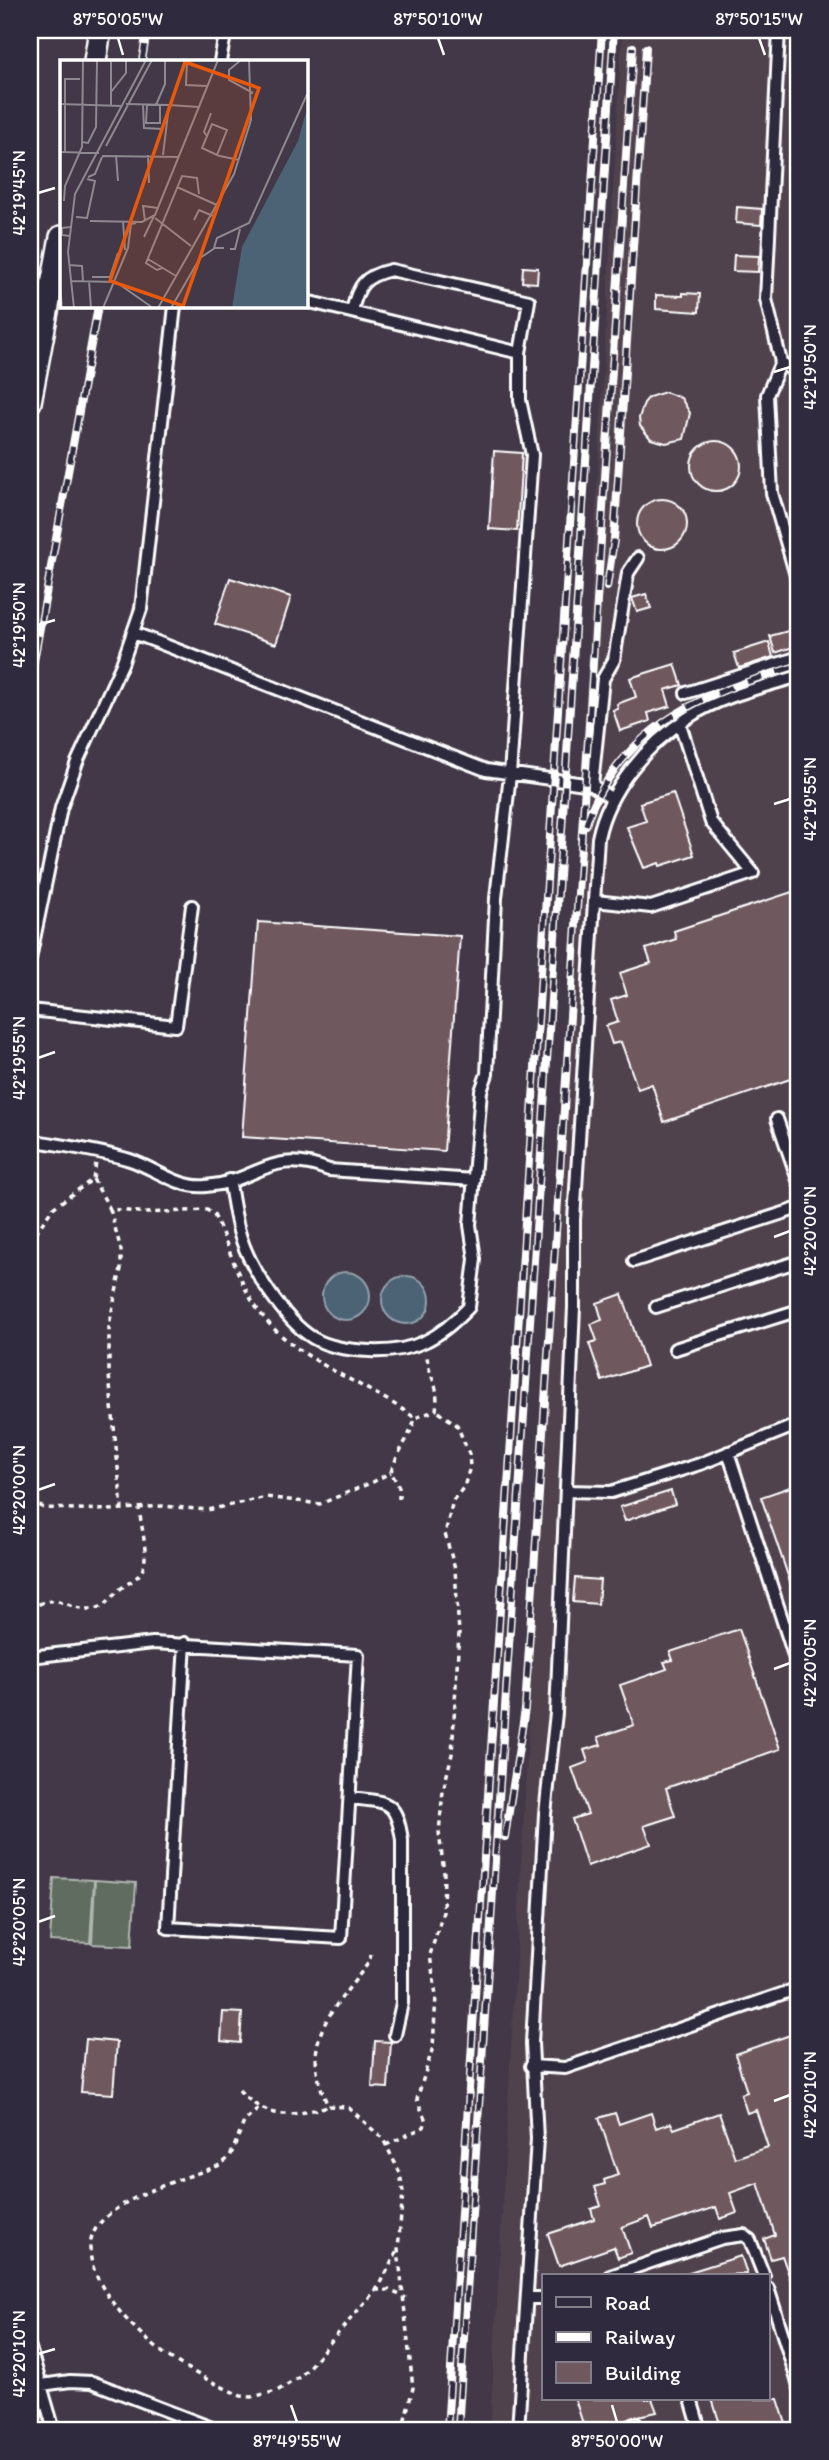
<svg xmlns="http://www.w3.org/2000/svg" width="829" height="2460" font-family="Itim,sans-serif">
  <rect width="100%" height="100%" fill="#423847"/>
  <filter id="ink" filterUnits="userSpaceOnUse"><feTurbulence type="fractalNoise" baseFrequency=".0143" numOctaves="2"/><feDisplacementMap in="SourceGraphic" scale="14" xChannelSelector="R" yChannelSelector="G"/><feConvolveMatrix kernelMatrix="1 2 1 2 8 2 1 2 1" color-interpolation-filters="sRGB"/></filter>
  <g filter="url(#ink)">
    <path fill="#50424e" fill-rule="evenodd" d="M622,33l168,4 9,-3v2396h-309zM544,2276h224v123h-224z"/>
    <path fill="#616c60" stroke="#b0b6b0" stroke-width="2" d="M54,1878l40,2 -4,63 -40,-2z
      M95,1880l41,3 -4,63 -40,-2z"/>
    <path fill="#4b6375" stroke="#93a1ac" stroke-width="2" d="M322 1296a24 24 0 1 1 48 0a24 24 0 1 1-48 0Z
      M382 1300a24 24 0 1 1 48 0a24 24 0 1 1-48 0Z"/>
    <path fill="#6f595e" stroke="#fff" stroke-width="2" d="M737,207l25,2 -1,16 -25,-2z
      M734,255l25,1 -1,16 -25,-1z
      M523,267l15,1 -1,15 -15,-1z
      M683,293l17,1 -1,18 -43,-3v-14l27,1z
      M665,392l16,6 9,15 -6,26 -18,4 -15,-4 -11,-13 -1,-8 5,-15 5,-6z
      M691 466a25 25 0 1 1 50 0a25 25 0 1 1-50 0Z
      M494,451l28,2 -5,78 -28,-2z
      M637 524a25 25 0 1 1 50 0a25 25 0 1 1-50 0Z
      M230,578l61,19 -15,47 -61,-20z
      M646,594l5,14 -14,4 -5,-14z
      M799,628v17l-24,8 -5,-17z
      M769,642l4,15 -34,11 -5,-15z
      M675,664l7,21 -17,5 5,16 -22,7 2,8 -30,10 -7,-21 5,-1 -1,-5 19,-7 -6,-19z
      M673,793l21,62 -34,11 -1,-3 -15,5 -17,-41 19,-6 -6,-18z
      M792,892l7,22v162l-135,46 -12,-38 -14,5 -17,-47 -9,2 -6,-18 12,-4 -7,-22 16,-5 -7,-22 31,-10 -5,-14 30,-10 -2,-8z
      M258,922l202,14 -16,215 -202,-14z
      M622,1294l24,72 -44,15 -13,-38 8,-2 -6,-17 11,-4 -5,-17z
      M799,1484v118h-2l-36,-105z
      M671,1491l4,13 -50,17 -5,-14z
      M575,1578l25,2 -2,24 -25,-2z
      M739,1629l41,120 -114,39 9,28 -31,10 7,18 -64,22 -15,-47 16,-5 -16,-46 16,-6 -4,-12 17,-5 -3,-8 36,-12 -14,-40 47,-16 -3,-7 9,-2 -3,-8z
      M223,2012l19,1 -2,30 -19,-2z
      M799,2032v264l-2,1 -15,-41 -11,3 -7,-20 11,-4 -17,-52 -28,10 7,20 -17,6 -4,-12 -63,21 -4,-11 -27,10 9,26 -13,5 -4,-11 -55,19 -11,-32 46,-15 -3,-10 10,-3 -6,-19 10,-3 -1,-4 14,-5 -19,-57 16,-5 4,11 32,-11 5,15 15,-5 3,6 45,-16 16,45 33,-11 -12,-37 -9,3 -6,-19 6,-2 -12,-38z
      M86,2039l31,3 -4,52 -32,-2z
      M375,2041l16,1 -3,46 -16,-1z
      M741,2256l6,18 -61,2v-3z
      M575,2399h77l5,13 -24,5 -11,6 2,7h-39z
      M712,2399h66l10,31h-66z"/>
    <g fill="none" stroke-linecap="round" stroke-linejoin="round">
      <defs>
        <path id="service" d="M779,30l-13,269 15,63 -14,33 5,98 27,93
          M220,61l6,-31
          M306,301l214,52
          M781,362l18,13
          M134,633l352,137 106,15
          M686,693l113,-36
          M612,799l-20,-14 11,-106 11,-19 14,-87 10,-15
          M595,901l56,6 102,-34 -42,-51 -31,-98
          M30,959l31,-151 16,-46 45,-98 19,-55 34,-303
          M30,1010l146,16 16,-120
          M777,1119l22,64
          M30,1140c33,6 68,10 100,20 24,8 50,29 76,26 52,-4 63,-39 123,-16l145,10
          M229,1180c4,19 6,40 12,58 10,31 44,83 72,100 17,10 38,12 57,13 44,2 70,-13 99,-44l6,-48 -5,-34 11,-134 6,-17 9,-176 14,-123 22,-320 -12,-55v-47l9,-52 -138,-31c-27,6 -33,15 -39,41
          M634,1261l165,-53
          M656,1307l143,-46
          M675,1349l124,-39
          M728,1452l71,219
          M566,1491l45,1 89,-28 99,-40
          M30,1657l123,-14 205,12 -17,283 -173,-10 17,-285
          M350,1798c37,4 46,1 52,42v163l-7,32
          M531,2066l34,2 234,-80
          M610,2276l112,-38 22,-3 6,5 14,36
          M768,2288l31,98
          M527,2298h17
          M30,2348l24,82
          M42,2385l28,-4 22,1 125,48
          M691,2399l9,31
          M636,2424l2,6
          M518,2430l19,-291 -5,-96 13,-229 11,-101 18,-406v-87l24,-382c10,-49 49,-94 91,-121 32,-21 74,-30 110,-41"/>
        <path id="minor" d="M95,61l5,-31
          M30,402l31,-165"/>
      </defs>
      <use href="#service" stroke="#fff" stroke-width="16"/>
      <use href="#minor" stroke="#fff" stroke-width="26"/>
      <path stroke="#fff" stroke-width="3.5" stroke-dasharray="5 5" stroke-linecap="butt" d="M93,1179l17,30 37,4 60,-3 7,5c15,31 23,63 42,92 36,54 109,74 159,111
        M110,1209l11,41v19l-12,56v50l13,134
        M30,1241l23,-33 40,-29 3,-16
        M399,1499v-12l-8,-15c6,-20 19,-34 24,-54l21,-8c4,-31 -8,-29 -9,-56
        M30,1502l14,6 66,2 53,-4 45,4 58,-13 54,7 53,-22 18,-10
        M30,1610c28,-21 36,0 62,-1 11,0 18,-10 26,-18 6,-6 16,-10 22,-17 11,-14 1,-48 -1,-65
        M371,1954l-2,8c-39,53 -71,76 -41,144l20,1 35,32 17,34 3,19 -5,57 15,139 -11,42
        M239,2090c29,31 51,27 89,16
        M258,2109l-14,13 -14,35 -10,8c-36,14 -95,29 -120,58 -36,40 35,110 66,132 23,16 50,29 75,41l11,1 25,-6 24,-15 79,-91 18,-36
        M386,2145l38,-18 2,-6 -9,-22 16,-52 3,-51 -6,-41 13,-43 1,-39 -5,-41 4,-41 9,-37 7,-121 -4,-64 -10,-35 8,-34 11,-13 6,-20 -1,-13 -12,-29 -21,-15
        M375,2290h14l17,8"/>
      <use href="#service" stroke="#2f2a3d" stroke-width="10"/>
      <use href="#minor" stroke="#2f2a3d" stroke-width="21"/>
      <defs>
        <path id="rail" d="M142,61l5,-31
          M607,587l7,-47 32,-492
          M30,683l68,-377
          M586,825c6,-22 19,-43 33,-61 47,-59 111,-77 180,-99
          M505,1837l20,-128 108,-1662
          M447,2430l155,-2400
          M458,2430l156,-2400"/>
      </defs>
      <use href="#rail" stroke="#fff" stroke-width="8"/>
      <use href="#rail" stroke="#2f2a3d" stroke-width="5" stroke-dasharray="16" stroke-linecap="butt"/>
    </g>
  </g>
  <path fill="none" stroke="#fff" stroke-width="2.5" d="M118,38l5,17M438,38l6,17M759,38l6,17M38,193l17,-5M774,372l16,-5M38,625l17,-5M774,804l16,-5M38,1058l17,-6M774,1237l16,-6M38,1490l17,-6M774,1669l16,-6M38,1922l17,-6M774,2101l16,-6M38,2354l17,-5M291,2405l6,17M612,2405l5,17"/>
  <g transform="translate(60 60)">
    <rect width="248" height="248" fill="#423847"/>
    <path d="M248,45v203h-76l10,-61 56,-106z" fill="#4b6375"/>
    <path fill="none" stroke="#8e8891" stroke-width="2" d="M127,0l-1,25 21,1M181,0l-12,10v10l24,13M51,32l15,-19v-13M0,44l62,2M66,44l43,1 -6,50M51,45v-45M83,45l1,23 19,1M87,45l-1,18h14v-18M96,45l9,-21v-24M109,45l30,2M147,76l-3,-4 7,-19M22,82l6,1 8,-16 1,-67M46,86l46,-86M0,92l39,1M5,92v-73h15M56,95l2,26M88,95l1,28M157,95l10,-25 -15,-6 -10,24 15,7 3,1 19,4M42,96l77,1M28,117l7,-3 7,-17M117,127l42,19M4,141l1,-15 17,-39 1,-87M16,157l11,1 8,-37 -8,-2M95,158l36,28M134,160l5,-10 14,6M30,161l52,1 13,-7 63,-155M63,161l2,29M85,161l-2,-15 15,2M10,176l-8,-1v-7l9,-1M84,177l10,-21M154,188l3,-10 32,-15 60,-133M170,189h5l5,-20M88,199l28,17M9,205l13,1 1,15M102,208l-5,2 -11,-7 36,-87 15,2 2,16M32,217h18l8,-24M11,221l45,1 37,26M29,221l2,27M0,224l2,24M14,248l-6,-56 7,-58 71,-134M43,248l25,-60 3,-24 5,-1M98,248l76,-134 17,-54 -2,-60M111,248l29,-50 15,-10h9"/>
    <path fill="#e8590c" fill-opacity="0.15" stroke="#e8590c" stroke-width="3.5" d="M125,2l74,26 -76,218 -73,-25z"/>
    <rect width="248" height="248" fill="none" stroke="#fff" stroke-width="3.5"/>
  </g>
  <rect width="829" height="2460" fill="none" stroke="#2f2a3d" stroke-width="77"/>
  <rect x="542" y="2274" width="228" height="126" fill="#2f2a3d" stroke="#827f8b" stroke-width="2"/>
  <rect x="556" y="2297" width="35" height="10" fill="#2f2a3d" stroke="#827f8b" stroke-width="2"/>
  <text x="605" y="2310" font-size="21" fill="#ffffff">Road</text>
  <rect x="556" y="2332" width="35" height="10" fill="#ffffff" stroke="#827f8b" stroke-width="2"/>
  <text x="605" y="2344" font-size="21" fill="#ffffff">Railway</text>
  <rect x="556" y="2362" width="35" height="21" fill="#6f595e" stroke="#827f8b" stroke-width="2"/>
  <text x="605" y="2380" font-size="21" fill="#ffffff">Building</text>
  <rect x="38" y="38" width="752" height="2384" fill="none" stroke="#fff" stroke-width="2.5"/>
  <g font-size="18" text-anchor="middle" fill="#fff">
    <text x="118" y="25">87°50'05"W</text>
    <text x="438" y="25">87°50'10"W</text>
    <text x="759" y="25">87°50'15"W</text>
    <text transform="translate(19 193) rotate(-90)" y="6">42°19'45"N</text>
    <text transform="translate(810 367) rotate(-90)" y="6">42°19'50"N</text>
    <text transform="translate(19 625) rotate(-90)" y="6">42°19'50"N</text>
    <text transform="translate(810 799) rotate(-90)" y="6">42°19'55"N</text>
    <text transform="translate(19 1058) rotate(-90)" y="6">42°19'55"N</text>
    <text transform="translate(810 1231) rotate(-90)" y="6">42°20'00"N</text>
    <text transform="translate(19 1490) rotate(-90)" y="6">42°20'00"N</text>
    <text transform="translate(810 1663) rotate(-90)" y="6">42°20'05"N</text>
    <text transform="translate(19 1922) rotate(-90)" y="6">42°20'05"N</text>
    <text transform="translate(810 2095) rotate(-90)" y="6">42°20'10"N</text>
    <text transform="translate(19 2354) rotate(-90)" y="6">42°20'10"N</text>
    <text x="297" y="2447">87°49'55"W</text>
    <text x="617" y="2447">87°50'00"W</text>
  </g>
</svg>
